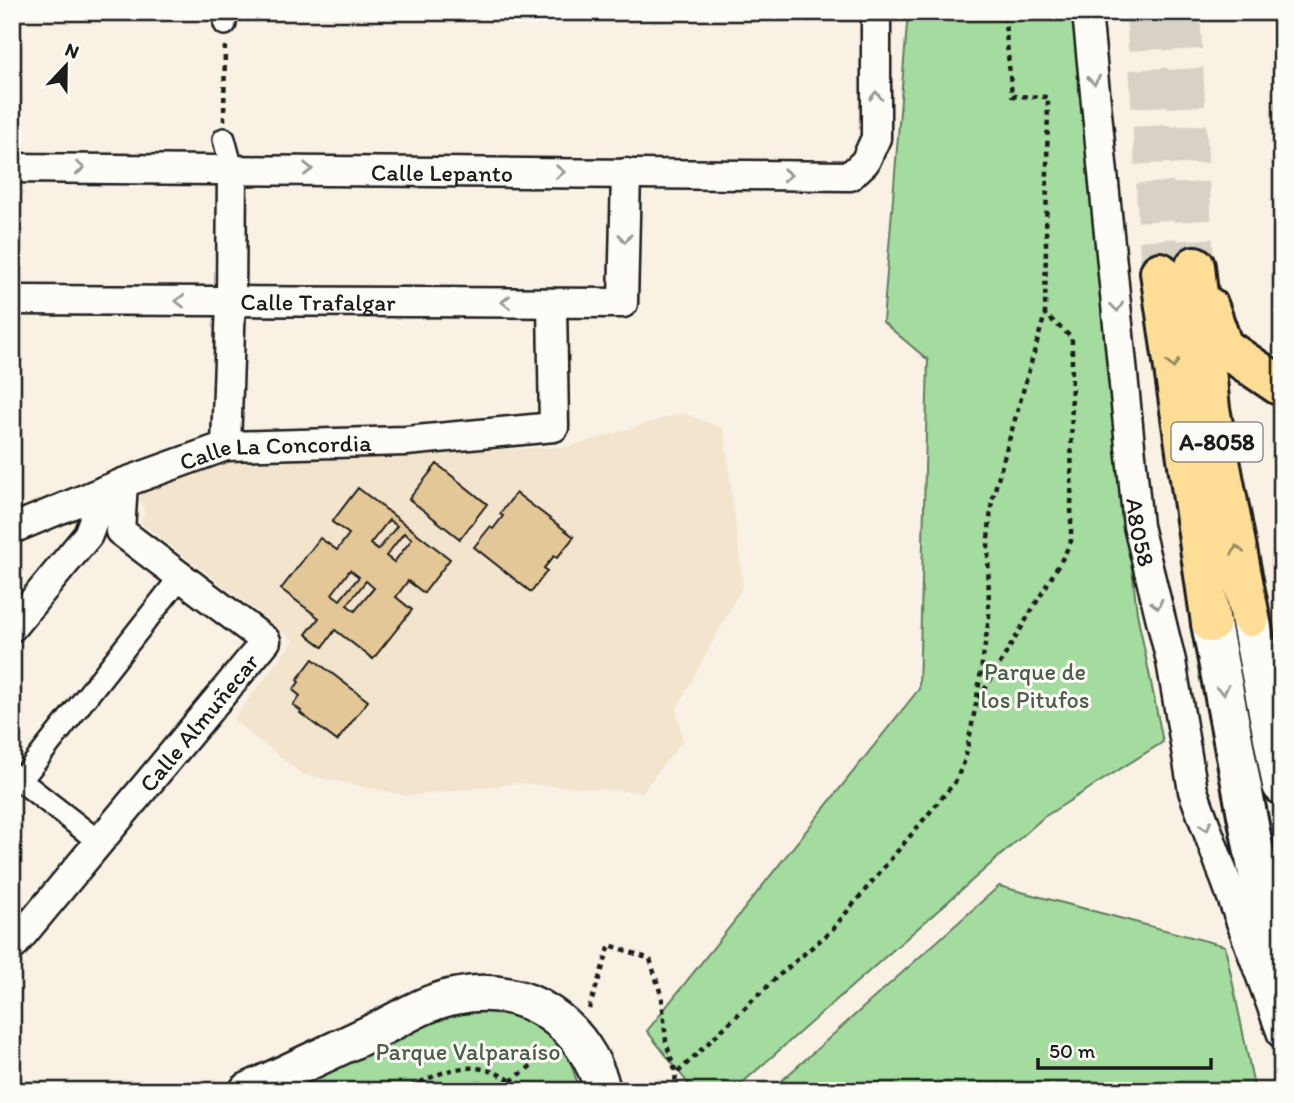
<svg xmlns="http://www.w3.org/2000/svg" width="1294" height="1103" font-family="Itim,sans-serif">
  <rect width="100%" height="100%" fill="#f8f1e4"/>
  <filter id="ink" filterUnits="userSpaceOnUse"><feTurbulence type="fractalNoise" baseFrequency=".0143" numOctaves="2"/><feDisplacementMap in="SourceGraphic" scale="14" xChannelSelector="R" yChannelSelector="G"/><feConvolveMatrix kernelMatrix="1 2 1 2 8 2 1 2 1" color-interpolation-filters="sRGB"/></filter>
  <g filter="url(#ink)">
    <path fill="#f2e4cd" d="M683,413l41,16 19,156 -67,125 7,30 -41,52 -125,-9 -108,13 -107,-22 -69,-54 61,-80 -154,-118 5,-8 -6,-21 99,-35 330,-11z"/>
    <path fill="#a4db9f" stroke="#607c5e" stroke-width="2" d="M908,12h168l44,450 17,151 26,129 -119,75 -311,274h-39l-47,-60 272,-342 9,-329 -45,-38z
      M999,886l226,60 30,145h-485z
      M475,1009l35,1 53,30 17,51h-301l166,-76z"/>
    <path fill="#e3c797" stroke="#1c1c1c" stroke-width="2" fill-rule="evenodd" d="M437,464l50,40 -27,35 -51,-40z
      M358,488l92,71 -26,34 -16,-12 -12,16 16,13 -39,49 -38,-29 -12,17 -17,-13 13,-16 -38,-29 39,-51 17,12 12,-16 -17,-12zM389,520l8,6 -19,24 -8,-6zM404,533l8,6 -18,23 -8,-6zM350,570l9,7 -19,23 -8,-6zM366,581l8,7 -19,23 -8,-6z
      M516,493l58,44 -17,21 -3,-2 -10,12 3,3 -16,21 -57,-45 16,-20 3,2 10,-13 -3,-2z
      M313,659l55,42 -31,40 -37,-28 1,-2 -8,-6 7,-9 -7,-6 6,-8 -2,-2z"/>
    <g fill="none" stroke-linecap="round" stroke-linejoin="round">
      <path stroke="#d7d1c6" stroke-width="38" stroke-dasharray="38 19" stroke-linecap="butt" d="M1145,12l15,260
        M1181,12l14,254"/>
      <defs>
        <path id="pedestrian" d="M225,12v12
          M224,139l8,30
          M12,774l86,67
          M21,780l160,-204"/>
        <g id="minor">
          <path id="s1" d="M1087,12l51,514 33,135 22,130 89,243"/>
          <path id="s2" d="M12,168l838,8 15,-14 11,-24v-126"/>
          <path id="s3" d="M12,300l611,3 3,-130"/>
          <path d="M226,446l5,-145 1,-132"/>
          <path id="s4" d="M12,529l111,-46 103,-37 180,-5 148,-14 -2,-124"/>
          <path d="M12,627l76,-92 17,-45"/>
          <path id="s5" d="M12,947l254,-306 -146,-110 3,-48"/>
        </g>
        <path id="tertiary" d="M247,1091c46,-22 91,-43 136,-64 24,-12 48,-27 74,-31 69,-14 129,29 146,95"/>
        <path id="secondary" d="M1250,617l32,168
          M1211,623l71,378"/>
        <path id="motorway" d="M1195,266l15,143 40,208
          M1160,272l51,351
          M1209,307l14,40 56,38"/>
      </defs>
      <use href="#pedestrian" stroke="#1c1c1c" stroke-width="26"/>
      <use href="#minor" stroke="#1c1c1c" stroke-width="33"/>
      <use href="#tertiary" stroke="#1c1c1c" stroke-width="40"/>
      <use href="#secondary" stroke="#1c1c1c" stroke-width="44"/>
      <use href="#motorway" stroke="#1c1c1c" stroke-width="44"/>
      <path stroke="#1c1c1c" stroke-width="4.5" stroke-dasharray="5 5" stroke-linecap="butt" d="M224,121l1,-79
        M979,699l85,-143 7,-15 1,-203 -27,-24
        M589,1009l21,-64 40,14 12,39 4,44 10,32
        M511,1081l41,-31
        M402,1091c40,-19 68,-36 109,-10l-9,10
        M674,1091l2,-17 101,-97 54,-46 124,-149 10,-22 11,-56 13,-86 -1,-79 4,-39 53,-186 3,-217 -36,-1 -8,-84"/>
      <use href="#pedestrian" stroke="#fdfcf7" stroke-width="21"/>
      <use href="#minor" stroke="#fdfcf7" stroke-width="28"/>
      <use href="#tertiary" stroke="#fdfcf7" stroke-width="35"/>
      <use href="#secondary" stroke="#fdfcf7" stroke-width="38"/>
      <use href="#motorway" stroke="#fede96" stroke-width="38"/>
    </g>
    <defs><path id="oneway-chevron" d="M-2-3.5L2.5 0L-2 3.5" fill="none" stroke-width="1.6" stroke-linecap="round" stroke-linejoin="round" transform="scale(1.75)"/></defs>
    <g stroke="#989794">
      <use href="#oneway-chevron" transform="translate(1094 80) rotate(84)"/>
      <use href="#oneway-chevron" transform="translate(876 96) rotate(-90)"/>
      <use href="#oneway-chevron" transform="translate(80 168)"/>
      <use href="#oneway-chevron" transform="translate(308 169) rotate(1)"/>
      <use href="#oneway-chevron" transform="translate(560 172) rotate(1)"/>
      <use href="#oneway-chevron" transform="translate(787 175) rotate(1)"/>
      <use href="#oneway-chevron" transform="translate(625 238) rotate(91)"/>
      <use href="#oneway-chevron" transform="translate(180 301) rotate(-180)"/>
      <use href="#oneway-chevron" transform="translate(506 302) rotate(-180)"/>
      <use href="#oneway-chevron" transform="translate(1117 307) rotate(84)"/>
      <use href="#oneway-chevron" transform="translate(1157 604) rotate(76)"/>
      <use href="#oneway-chevron" transform="translate(1223 690) rotate(79)"/>
      <use href="#oneway-chevron" transform="translate(1206 826) rotate(70)"/>
    </g>
    <g stroke="#98875f">
      <use href="#oneway-chevron" transform="translate(1173 364) rotate(82)"/>
      <use href="#oneway-chevron" transform="translate(1237 550) rotate(-101)"/>
    </g>
  </g>
  <g text-anchor="middle" dominant-baseline="central" stroke-width="6" stroke-linejoin="round" paint-order="stroke">
    <rect fill="#fdfcf7" stroke="#605f5e" stroke-width="2" x="1171.5" y="422.5" width="91" height="39" rx="5"/>
    <g font-size="23" font-weight="bold" fill="#1c1c1c">
      <text x="1217" y="442">A-8058</text>
    </g>
    <g font-size="24" fill="#1c1c1c" stroke="#fdfcf7">
      <text stroke="none"><textPath href="#s2" startOffset="430">Calle Lepanto</textPath></text>
      <text stroke="none"><textPath href="#s3" startOffset="306">Calle Trafalgar</textPath></text>
      <text stroke="none"><textPath href="#s4" startOffset="278">Calle La Concordia</textPath></text>
      <text stroke="none"><textPath href="#s1" startOffset="523">A8058</textPath></text>
      <text stroke="none"><textPath href="#s5" startOffset="292">Calle Almuñecar</textPath></text>
    </g>
    <g font-size="24" fill="#4c5f4a" stroke="#fdfcf7">
      <text x="1035" y="671">Parque de<tspan x="1035" dy="28">los Pitufos</tspan></text>
      <text x="468" y="1051">Parque Valparaíso</text>
    </g>
  </g>
  <rect width="1294" height="1103" fill="none" stroke="#fdfcf7" stroke-width="42"/>
  <rect x="21" y="21" width="1252" height="1061" fill="none" stroke="#1c1c1c" stroke-width="2.5" filter="url(#ink)"/>
  <g transform="translate(66 66) rotate(22)" stroke="#fdfcf7" stroke-width="5" paint-order="stroke">
  <path d="M0-5L12 26L0 18L-12 26Z" fill="#1c1c1c"/>
  <text y="-10" font-size="19" font-weight="bold" text-anchor="middle" fill="#1c1c1c">N</text>
  </g>
  <path d="M1038 1058v10h173v-10" fill="none" stroke="#1c1c1c" stroke-width="3.5"/>
  <text x="1049" y="1058" font-size="21" fill="#1c1c1c" stroke="#fdfcf7" stroke-width="5" paint-order="stroke">50 m</text>
</svg>
